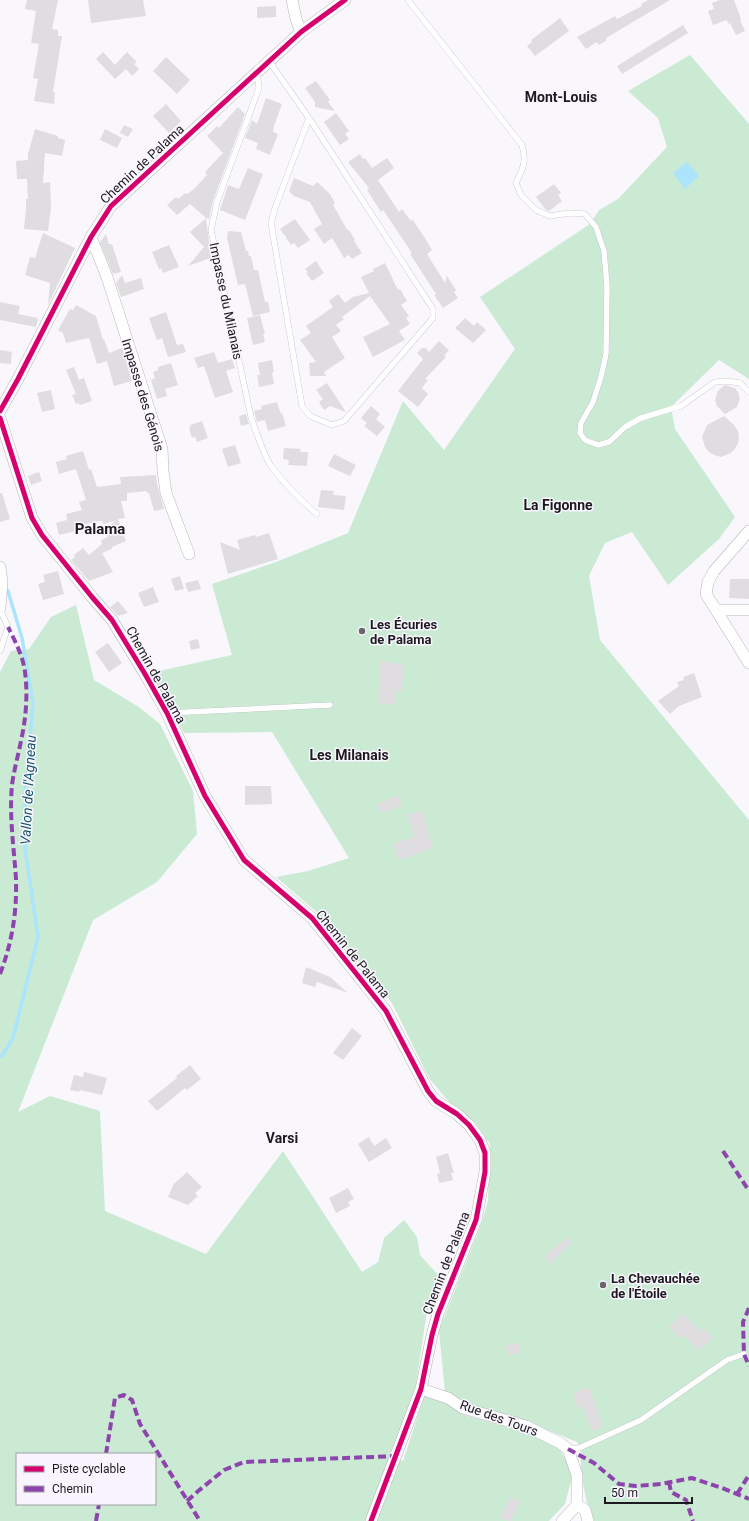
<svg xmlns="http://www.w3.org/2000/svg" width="749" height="1521" font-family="Roboto,sans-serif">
  <rect width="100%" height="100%" fill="#f9f7fc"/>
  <path fill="#caead4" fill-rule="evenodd" d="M690,55l59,69v255l-30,-19 -48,47 4,22 60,88 -16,22 -51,46 -36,-53 -27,11 -16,33 11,64 149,180v701h-158l-10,-46v-23l-4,-10 -50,-20 -62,-15 -20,-14 -6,-63 42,-105 7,-24 2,-57 -15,-22 -26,-20 -20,-24 -37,-75 -74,-90 -42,-36 32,-6 41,-13 -77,-126 -88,1 -9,-17 6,-2 -2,-4 -7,-1 -22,-36 82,-18 -20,-71 64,-22 72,-29 55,-132 41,49 71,-101 -35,-52 110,-73 9,-14 19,-11 49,-52 -9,-29 -30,-27z
    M76,605l18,75 45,27 21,17 33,67 4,43 -40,48 -64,38 -75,192 32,-16 50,15 5,100 101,43 77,-103 79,121 16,-10 6,-24 20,-18 13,17 3,18 20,22 -14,40 -10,67 -13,39 -14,32 14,6 22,-67 21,9 18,12 69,19 24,10 16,30 -8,30 -16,17h-549v-849l11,-21 18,-2 22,-32zM17,1454h138v50h-138z"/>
  <path fill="#abe4fb" d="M687,162l12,14 -14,13 -12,-16z"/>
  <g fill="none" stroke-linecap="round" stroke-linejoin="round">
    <path stroke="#abe4fb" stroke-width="3.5" d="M0,1056h2l11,-18 25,-101 -13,-89v-52l8,-93 -11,-65 -14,-47"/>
  </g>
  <path fill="#e0dde0" d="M27,0h31l-6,29 6,1v6h4l-9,56h2l-1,12 -20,-3 4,-22 -5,-1 6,-34 -8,-1 5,-32 -11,-2z
    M88,0h55l3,16 -55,7z
    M648,0h22l-64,38 1,2 -8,5 -2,-3 -11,7 -9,-12 38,-21 2,3 25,-13 -1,-2z
    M720,0h14l7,19 -1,1 5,11 -9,4 -6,-12 -2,1 -1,-4 -14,5 -5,-14 6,-2 -2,-6z
    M276,6v11l-19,1v-11z
    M560,18l9,13 -34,25 -8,-10 5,-4 -1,-2z
    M683,25l5,8 -66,41 -5,-8z
    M103,52l12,13 12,-13 10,10 -3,2 5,5 -7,7 -6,-7 -11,10 -19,-20z
    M166,57l24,23 -13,14 -24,-23z
    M316,81l14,19 -2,2 7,9 -20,-4v-5l-10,-14z
    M266,98l16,6 -8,22 -1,6 5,2 -8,21 -14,-6 2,-6 -13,-5 7,-18 5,4z
    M166,104l15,17 -12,12 -16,-17z
    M238,107l7,7 -32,87 -4,18 -3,-1 5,40 -23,8 16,-19 -14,-15 16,-14 -16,-14 -13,11 -10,-10 9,-8 2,2 7,-6 2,1 6,-4 14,-15 -2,-3 18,-19 -16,-17 10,-10 2,2z
    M336,113l13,18 -4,3 4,5 -9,6 -16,-23z
    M124,125l9,4 -5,8 -8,-4z
    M35,129l23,7v2l7,2 -3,16 -17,-3 -2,30 7,-1 1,26 -3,23 -24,-2 2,-20v-10h2l-1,-20h-10l-1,-18 12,-1v-6z
    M105,129l17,9 -5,10 -17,-8z
    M360,154l3,5 2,-1 7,10 15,-10 7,10 -16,12 21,32 3,-3 9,12 1,-2 13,19 7,12 -5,4 18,29 2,-7 9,14 -2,2 4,6 -15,10 -9,-13 2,-1 -26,-40 2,-1 -29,-43 -2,2 -14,-22 2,-2 -21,-26z
    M248,168l15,6 -18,46 -25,-10 8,-25 11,4z
    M294,178l19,8 4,-4 13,12 5,9 -2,2 15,26 1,-1 6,10 -1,1 8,12 -10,6 -3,-4 -5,3 -12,-20 -8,6 -10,-15 8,-5 -12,-22 -16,-6 -5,-5z
    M554,184l7,9 -3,2 4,6 -13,10 -4,-2 -9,-12z
    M295,219l15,21 -12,8 -4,-5 -3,2 -5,-7v-2l-2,-1 -4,-6z
    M228,231l13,1 5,19h2l1,5h2l3,14h4l7,32h3l2,10 -17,4 -8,-32 -7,1 -11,-47z
    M43,233l32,15 -27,57 2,-22 -25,-8 5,-18 5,1z
    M106,234l3,10h3l9,28 -8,2 -13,-32z
    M169,245l10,22 -16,6 -2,-5 -2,1 -7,-17z
    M316,261l8,12 -12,8 -6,-8 2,-1 -3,-3z
    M385,263l13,27 2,-1 7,12 -6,4 8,11 -3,2 4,6 -11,7 6,9 -32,17 -10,-20 27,-13 -20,-28 -28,21 2,2 -8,6 5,6 -9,6 13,21 -21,14 2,4h-16l-1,-13 7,-1 -16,-22 11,-7 -5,-7 27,-19 -4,-6 9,-7 7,9 8,-6 16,-4 -8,-16 13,-6 -1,-2z
    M122,275l3,8 16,-5 3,11 -23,8 -5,-14z
    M0,302l20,4 -2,8 20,4 -2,9 -36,-7z
    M76,305l20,11 7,24 1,-1 5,14 13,-5 10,33 -18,5 -7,-25 -10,3 -8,-26 -23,5 -3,-10 -5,-3 12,-21 3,1z
    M166,312l11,33 6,-1 3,8 -18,5 -6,-19 -5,2 -8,-22z
    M260,315l5,19h-2l2,8 -12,3 -6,-27z
    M465,318l9,8 3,-4 9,8 -13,13 -18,-15z
    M439,341l10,9 -5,6 2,1 -21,22 3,1 -6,8 6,6 -10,13 -20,-16 25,-32 -6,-6 5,-5h4l3,4z
    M0,350l12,2 -1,12 -11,-1z
    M214,352l4,11 14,-4 3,9 -9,3 7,21 -18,6 -11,-32 -6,2 -4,-10z
    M272,360l2,12 -2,1 2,11 -15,3 -2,-12h3l-2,-12z
    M171,363l7,22 -13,4 2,7 -10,3 -6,-19 4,-2 -2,-6 5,-2v-3z
    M74,367l5,13 5,-2 8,23 -12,4 -1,-2 -3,1 -4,-9 4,-1 -10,-24z
    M327,383l19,29 -16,-6 -6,4 -5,-8 4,-3 -7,-9z
    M725,385l10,3 3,4 2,6 -3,9 -12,7 -8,-8 -2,-6 3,-9z
    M51,390l4,19 -13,3 -5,-19z
    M277,402l4,12 1,-1 4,13 -18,5 -3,-11 -8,2 -3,-11 8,-2 -1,-3z
    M371,406l9,8 -4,5 9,8 -8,9 -13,-10 3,-3 -6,-5z
    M246,414l3,10 -8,2 -2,-10z
    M724,416l10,9 4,6 1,6 -1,6 -3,6 -4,4 -10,4 -7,-2 -5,-3 -4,-5 -3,-10 5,-12z
    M202,421l6,17 -11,4 -2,-6 -3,2 -3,-10 2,-1 -1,-2z
    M235,445l6,18 -13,4 -6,-18z
    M284,448l17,1 -1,3h8l-1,14 -19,-1 1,-5 -6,-1z
    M83,451l6,19 2,-1 6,18 24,-3 -1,-7 36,-2 1,9 7,25 -10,2 -5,-18h-2v-2l-20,2v8h-6l4,17 -7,1 8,22 -14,6v2l-10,4 11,19 -24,9 -18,-21 4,-3 -1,-2 9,-7 6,7 13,-11 -1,-4 7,-3 -3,-7 10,-9 -12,3 -1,-3 -9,1 -18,5 1,4 -17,4 -3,-12 11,-3 -1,-6 16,-4 -3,-8 7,-2 -10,-31 -17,5 -3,-12 11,-3 -1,-3z
    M334,454l22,11 -6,11 -22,-10z
    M39,472l3,9 -11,4 -3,-9z
    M321,490l13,1 -1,4 13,1 -2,14 -26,-3z
    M0,493h2l8,26 -10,3z
    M269,533l9,26 -50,15 -8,-32 20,8 -3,-10 18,-5 1,2z
    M58,571l6,23 -21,6 -5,-16 7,-2 -2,-7z
    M180,576l4,13 -9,2 -4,-12z
    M730,579h19v20l-20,-1z
    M198,580l3,9 -13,3 -3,-9z
    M153,587l6,15 -15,5 -6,-14z
    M118,601l10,12 -10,3 -8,-9z
    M198,639l2,9 -9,2 -2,-9z
    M108,643l14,20 -13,9 -14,-20z
    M380,661l15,2v1l9,1 -3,27 -5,-1 -1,13 -17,-1z
    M694,673l8,24 -23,9 -9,8 -12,-13 21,-15 -2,-4 7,-2 -1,-3z
    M245,786h26l1,18 -27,1z
    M397,795l5,10 -17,7 -1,-1 -4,1 -3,-8z
    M422,810l11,38 -34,12 -6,-16 21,-7 -7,-22z
    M306,967l24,10 18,16 -31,-11 -2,5 -13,-4z
    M352,1028l10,8 -19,24 -10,-7z
    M190,1065l11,14 -14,11 -2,-2 -28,23 -9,-10 29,-23 -1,-2z
    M84,1072l23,6 -5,17 -22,-5 -1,2 -9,-2 4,-15 9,2z
    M369,1137l5,9 12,-8 6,10 -23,14 -11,-18z
    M448,1153l6,20h-3l2,7 -14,3 -2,-9 3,-1 -4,-16z
    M187,1172l15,15 -7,6 3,3 -10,9 -20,-8 6,-14h1z
    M348,1188l6,11 -6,3 2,4 -14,7 -7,-15z
    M567,1237l5,5 -22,22 -6,-7z
    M683,1313l15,16 2,-2 3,4 2,-2 8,9 -15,13 -14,-16 -4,4 -11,-13z
    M518,1342l2,11 -12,2 -3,-9z
    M589,1387l14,40 -11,4 -10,-25 -4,2 -5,-15z
    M510,1497l10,4 -9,20h-2l-9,-4z"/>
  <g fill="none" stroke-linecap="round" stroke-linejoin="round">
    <defs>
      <path id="lane" d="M408,0l114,145c5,16 1,24 -6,38l5,12 15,15 14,6 19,-3 16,1 11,13 8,24 3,35 -1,68 -5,23 -8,25 -12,21 -1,10 5,7 13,5 11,-3 16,-15 16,-9 40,-12 34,-24 11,-1 14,2 9,9
        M269,61l40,57 -34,90 -4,15 31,183 8,10 22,9 12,-4 89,-103v-9l-124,-191
        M257,73l2,15 -42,114 -6,28 40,187c5,14 12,37 20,49 12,16 31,36 46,48
        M0,609l8,18 -8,24
        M167,713l163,-8
        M568,1449l11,-1 62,-28 86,-60 17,-6"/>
      <path id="street" d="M292,0l4,19 5,13
        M91,237l16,40 55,172 1,22 3,22 23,61
        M0,411l18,-32 73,-142 20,-31 190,-174 44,-32
        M0,418l32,100 10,17 50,62 20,23 33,54 22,39 38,83 39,64 68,58 74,93 42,80 8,10 21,13 12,11 11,15 5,13v19l-9,48 -38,94 -6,21 -11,54 -50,132
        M749,531l-35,40 -6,11 -2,12 43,69
        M0,567l2,15 -2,26
        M716,610h33
        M421,1389l27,9 15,10 63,18 34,17 8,6 9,26v30
        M577,1505l8,5 3,11
        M562,1521l15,-16"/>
    </defs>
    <use href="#lane" stroke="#b6b4b8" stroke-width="6"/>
    <use href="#street" stroke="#b6b4b8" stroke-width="12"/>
    <use href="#lane" stroke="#fefeff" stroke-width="5.5"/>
    <use href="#street" stroke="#fefeff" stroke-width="11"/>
    <path stroke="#8e44ad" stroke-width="4" stroke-dasharray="8 4" stroke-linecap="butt" d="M0,974c12,-31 17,-62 16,-95 -2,-31 -7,-62 -4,-94 2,-15 6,-29 9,-44 5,-23 7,-46 4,-69 -2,-16 -10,-31 -17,-45
      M723,1151l26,40
      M749,1308l-6,14 1,32 5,12
      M568,1449l26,14 25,21 17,2 25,-2 31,-6 30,10 27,11
      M106,1454l9,-56 9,-3 8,5 8,24 60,97
      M669,1482l2,10 15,8 7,21
      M737,1494l12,-19
      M187,1501l10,-9 27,-22 20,-8 153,-6
      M96,1521l3,-17"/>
    <defs>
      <path id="cycleway" d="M0,411l18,-32 73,-142 20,-31 190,-174 44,-32
        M0,418l32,100 10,17 50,62 20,23 33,54 22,39 38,83 39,64 68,58 74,93 42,80 8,10 21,13 12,11 11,15 5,13v19l-9,48 -38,94 -6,21 -11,54 -50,132"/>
    </defs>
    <use href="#cycleway" stroke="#f9f5fe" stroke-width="8"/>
    <use href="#cycleway" stroke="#d6006c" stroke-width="5"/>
  </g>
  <g fill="#69676c" stroke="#f9f5fe" stroke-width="1.5">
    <circle cx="362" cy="631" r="4"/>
    <circle cx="603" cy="1285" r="4"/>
  </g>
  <g text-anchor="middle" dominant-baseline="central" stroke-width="3" stroke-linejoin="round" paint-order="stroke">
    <g font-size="13" fill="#1c1a1e" stroke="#f9f5fe">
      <text transform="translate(142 164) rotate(-43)">Chemin de Palama</text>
      <text transform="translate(226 301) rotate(78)">Impasse du Milanais</text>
      <text transform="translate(143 395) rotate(73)">Impasse des Génois</text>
      <text transform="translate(156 675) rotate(61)">Chemin de Palama</text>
      <text transform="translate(353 954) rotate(51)">Chemin de Palama</text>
      <text transform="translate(446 1263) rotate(-69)">Chemin de Palama</text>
      <text transform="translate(499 1418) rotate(20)">Rue des Tours</text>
    </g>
    <g font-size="13" font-weight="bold" fill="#1c1a1e" stroke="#f9f5fe" text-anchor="start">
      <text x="370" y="624">Les Écuries<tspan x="370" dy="15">de Palama</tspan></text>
      <text x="611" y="1278">La Chevauchée<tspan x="611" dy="15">de l'Étoile</tspan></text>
    </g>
    <g font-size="14" font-weight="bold" fill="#1c1a1e" stroke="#f9f5fe">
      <text x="561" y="97">Mont-Louis</text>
      <text x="558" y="505">La Figonne</text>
      <text x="349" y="755">Les Milanais</text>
      <text x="282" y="1138">Varsi</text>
    </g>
    <g font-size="14" font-style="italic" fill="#14576d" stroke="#f9f5fe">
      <text transform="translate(28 790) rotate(-87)">Vallon de l'Agneau</text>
    </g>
    <g font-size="15" font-weight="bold" fill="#1c1a1e" stroke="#f9f5fe">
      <text x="100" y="529">Palama</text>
    </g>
  </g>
  <rect x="16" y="1453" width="140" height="52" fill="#f9f5fe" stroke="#a19da4"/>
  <rect x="24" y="1466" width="20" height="6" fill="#d6006c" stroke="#a19da4"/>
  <text x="52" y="1473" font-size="12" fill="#1c1a1e">Piste cyclable</text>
  <rect x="24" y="1486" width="20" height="6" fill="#8e44ad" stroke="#a19da4"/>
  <text x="52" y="1493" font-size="12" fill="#1c1a1e">Chemin</text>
  <path d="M605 1497v6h87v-6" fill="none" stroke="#1c1a1e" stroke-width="2"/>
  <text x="611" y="1497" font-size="12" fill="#1c1a1e" stroke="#f9f5fe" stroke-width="3" paint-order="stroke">50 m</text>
</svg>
